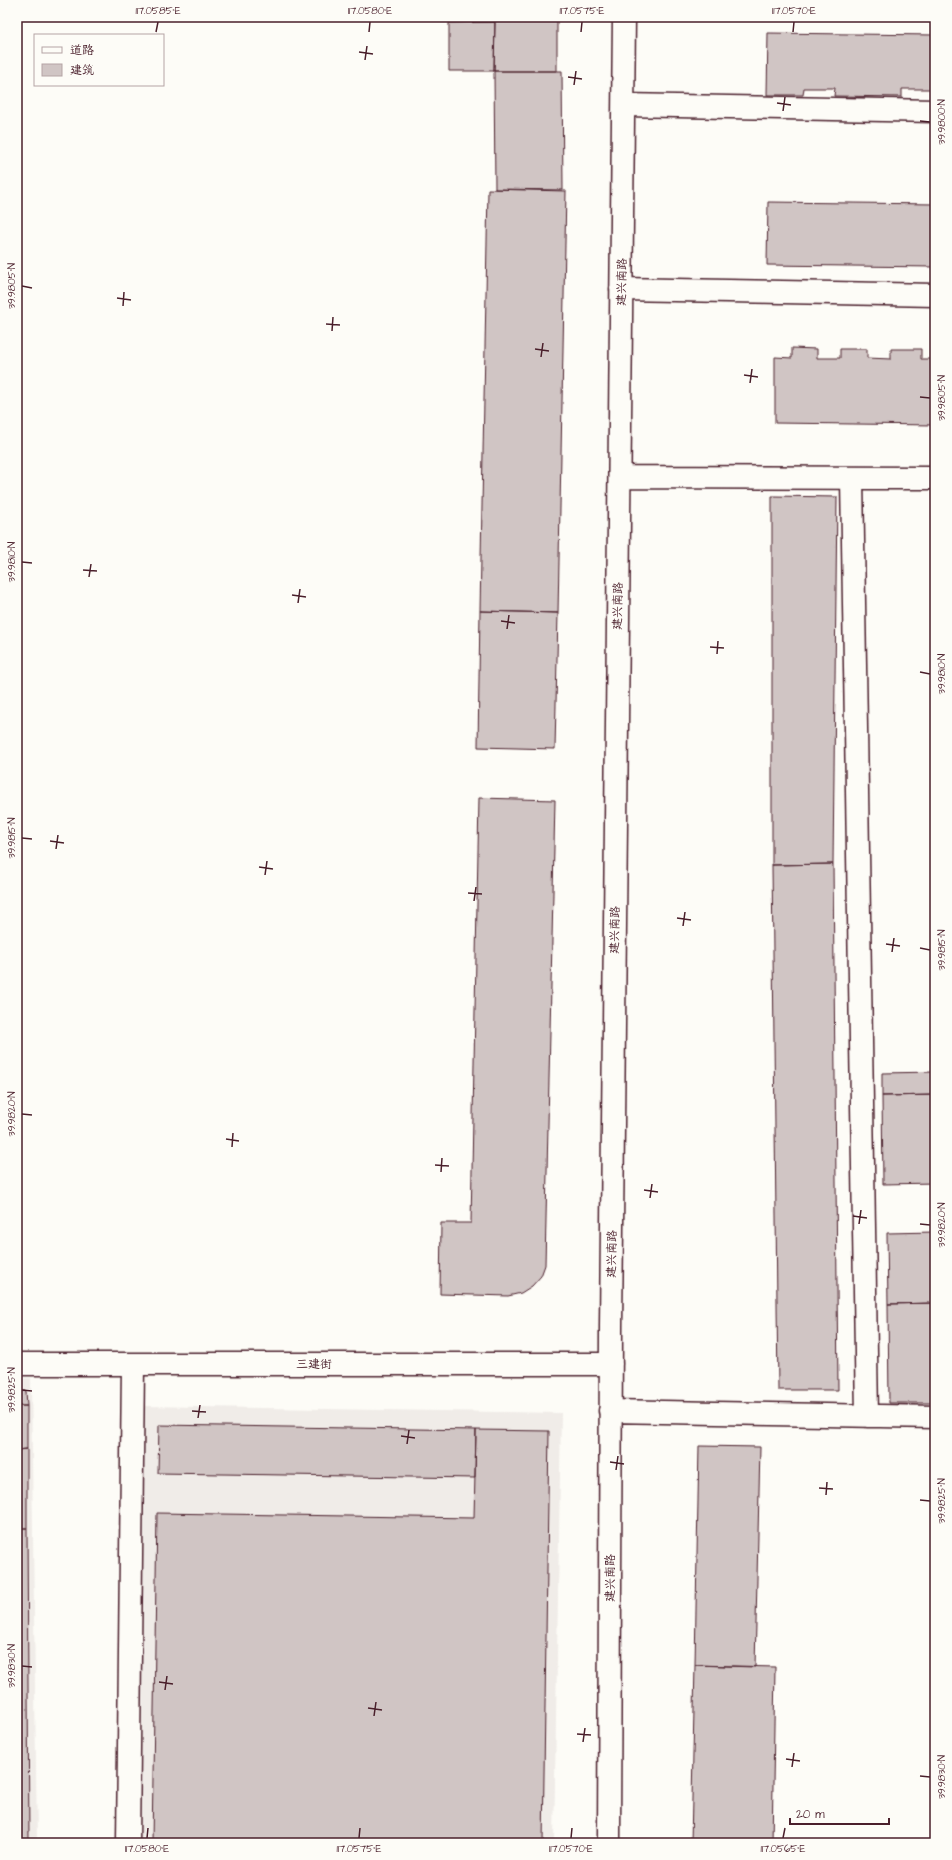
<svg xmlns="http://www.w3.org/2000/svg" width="952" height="1860" font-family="'Architects Daughter','LXGW WenKai TC',sans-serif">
  <rect width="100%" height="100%" fill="#fdfcf7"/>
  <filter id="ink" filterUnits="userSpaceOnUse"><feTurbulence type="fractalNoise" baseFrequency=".025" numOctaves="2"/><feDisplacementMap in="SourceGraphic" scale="8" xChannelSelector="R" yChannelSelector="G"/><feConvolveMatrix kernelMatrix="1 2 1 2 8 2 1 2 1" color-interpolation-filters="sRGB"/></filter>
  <g filter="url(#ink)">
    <path fill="#f0ece8" d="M17,1378h14l6,465h-20z
      M143,1406l418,7 -7,430h-417z"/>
    <path fill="#d0c5c4" stroke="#4a1f2b" d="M470,17h25v5h-25z
      M495,17h62v54h-63z
      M495,22l-1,49h-45v-48z
      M768,33l167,2v54h-33v8l-68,-1 1,-8h-31l-1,7h-36z
      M494,71h68l1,119 -68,-1z
      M488,189l78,2 -8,422 -78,-2z
      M768,202l167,2v63l-168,-2z
      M792,348l25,1v9h23v-9h27v9l24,1v-10h30v10h14v66l-160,-2v-66l17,1z
      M772,496l65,1 -4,367 -61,1z
      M480,611l78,2 -3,136 -77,-2z
      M479,798l76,2 -10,465 -4,11 -9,10 -11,7 -13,3 -68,-2 1,-71h30z
      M833,864l5,526h-60l-6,-525z
      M935,1072v23l-53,1v-23z
      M935,1095v88l-52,1 -1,-88z
      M935,1232v71l-47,1 -1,-71z
      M935,1303v100h-46l-1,-99z
      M17,1391h9l1,15h-10z
      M17,1406h10v43l-10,1z
      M159,1425l317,5 -1,48 -317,-5z
      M476,1430l73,1 -6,412h-391l5,-330 317,5z
      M699,1446l61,1 -5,220 -60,-2z
      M27,1449v79h-10v-78z
      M17,1528h10l2,315h-12z
      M695,1665l80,2 -3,176h-81z"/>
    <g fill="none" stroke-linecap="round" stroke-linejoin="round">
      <defs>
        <path id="minor" d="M624,105l311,6
          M621,289l314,6
          M620,477l315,1
          M852,478l15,938
          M17,1364h594
          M610,1411l325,6
          M128,1843l5,-479
          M609,1843l2,-516 13,-1310"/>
      </defs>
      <use href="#minor" stroke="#4a1f2b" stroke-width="25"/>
      <use href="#minor" stroke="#fdfcf7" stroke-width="22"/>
    </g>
  </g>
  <path fill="none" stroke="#4a1f2b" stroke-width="1.5" d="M156,32l2,-10M369,32l1,-10M581,32l1,-10M793,32l1,-10M359,52l14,2M365,60l2,-14M568,77l14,2M574,85l2,-14M777,103l14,2M783,111l2,-14M920,121l10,1M22,286l10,2M117,298l14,2M123,306l1,-14M326,324l14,1M332,331l1,-14M535,349l14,2M541,357l2,-14M744,375l14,2M750,383l2,-14M920,397l10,1M22,562l10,1M83,570l14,1M89,577l2,-13M292,595l14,2M298,603l2,-14M501,621l14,2M507,629l2,-14M710,647l14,1M717,654l1,-13M920,672l10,2M22,838l10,1M50,841l14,2M56,849l2,-14M259,867l14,2M265,875l2,-14M468,893l14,1M474,901l2,-14M677,918l14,2M683,926l2,-14M886,944l14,2M920,948l10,2M892,952l2,-14M22,1114l10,1M226,1139l13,2M232,1147l1,-14M435,1165l14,1M441,1172l1,-14M644,1190l14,2M650,1198l2,-14M853,1216l14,2M859,1224l2,-14M920,1224l10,1M22,1390l10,1M192,1411l14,1M198,1418l2,-13M401,1436l14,2M407,1444l2,-14M610,1462l14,2M616,1470l2,-14M819,1488l14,1M826,1495l1,-13M920,1500l10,1M22,1666l10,1M159,1682l14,2M165,1690l2,-14M368,1708l14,2M374,1716l2,-14M577,1734l14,1M583,1742l2,-14M786,1759l14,2M792,1767l2,-14M920,1776l10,1M147,1838l1,-10M359,1838l1,-10M571,1838l1,-10M783,1838l2,-10"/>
  <g text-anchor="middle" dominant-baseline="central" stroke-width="4" stroke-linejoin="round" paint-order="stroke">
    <g font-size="12" fill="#4a1f2b" stroke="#fdfcf7">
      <text transform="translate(622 282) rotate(-89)">建兴南路</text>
      <text transform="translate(618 606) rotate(-89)">建兴南路</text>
      <text transform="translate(615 930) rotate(-89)">建兴南路</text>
      <text transform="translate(612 1254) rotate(-89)">建兴南路</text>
      <text x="314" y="1364">三建街</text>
      <text transform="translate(610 1578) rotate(-90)">建兴南路</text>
    </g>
  </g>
  <rect width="952" height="1860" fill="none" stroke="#fdfcf7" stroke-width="44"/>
  <rect x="34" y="34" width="130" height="52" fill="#fdfcf7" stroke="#b5a4a5"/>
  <rect x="42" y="47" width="20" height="6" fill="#fdfcf7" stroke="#b5a4a5"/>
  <text x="70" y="54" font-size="12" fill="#4a1f2b">道路</text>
  <rect x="42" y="64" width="20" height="12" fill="#d0c5c4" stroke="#b5a4a5"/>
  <text x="70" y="74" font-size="12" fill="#4a1f2b">建筑</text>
  <path d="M790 1818v6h99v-6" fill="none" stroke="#4a1f2b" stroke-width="2"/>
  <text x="796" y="1818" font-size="12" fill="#4a1f2b" stroke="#fdfcf7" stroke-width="3" paint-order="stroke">20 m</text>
  <rect x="22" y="22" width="908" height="1816" fill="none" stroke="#4a1f2b" stroke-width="1.5"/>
  <g font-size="10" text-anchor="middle" fill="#4a1f2b">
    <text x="158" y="14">117.0585°E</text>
    <text x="370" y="14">117.0580°E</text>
    <text x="582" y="14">117.0575°E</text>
    <text x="794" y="14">117.0570°E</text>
    <text transform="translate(941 122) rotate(-90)" y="4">39.9800°N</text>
    <text transform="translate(11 286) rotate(-90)" y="4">39.9805°N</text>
    <text transform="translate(941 398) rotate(-90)" y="4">39.9805°N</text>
    <text transform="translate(11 562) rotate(-90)" y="4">39.9810°N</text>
    <text transform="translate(941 674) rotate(-90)" y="4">39.9810°N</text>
    <text transform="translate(11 838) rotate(-90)" y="4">39.9815°N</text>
    <text transform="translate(941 950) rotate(-90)" y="4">39.9815°N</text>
    <text transform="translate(11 1114) rotate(-90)" y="4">39.9820°N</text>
    <text transform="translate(941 1225) rotate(-90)" y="4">39.9820°N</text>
    <text transform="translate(11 1390) rotate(-90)" y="4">39.9825°N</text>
    <text transform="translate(941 1501) rotate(-90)" y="4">39.9825°N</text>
    <text transform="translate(11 1666) rotate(-90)" y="4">39.9830°N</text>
    <text transform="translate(941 1777) rotate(-90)" y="4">39.9830°N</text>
    <text x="147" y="1852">117.0580°E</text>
    <text x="359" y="1852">117.0575°E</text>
    <text x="571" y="1852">117.0570°E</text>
    <text x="783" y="1852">117.0565°E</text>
  </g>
</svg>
